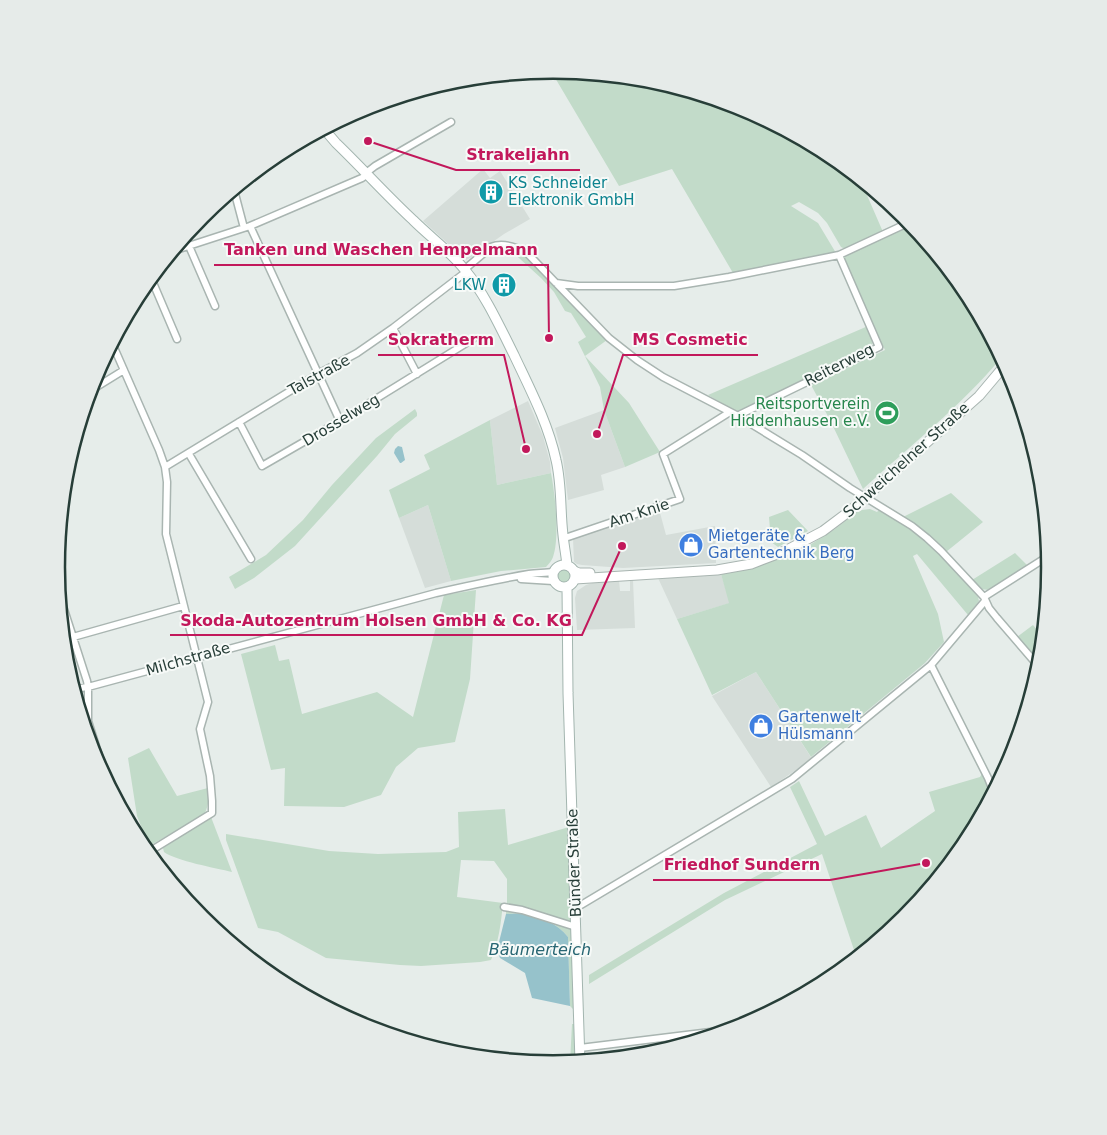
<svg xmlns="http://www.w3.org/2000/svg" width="1107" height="1135" font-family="'DejaVu Sans',sans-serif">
  <rect width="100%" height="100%" fill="#e6edea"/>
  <path fill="#d5ddd9" d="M483,169l7,9 10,-7 30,48 -26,15 -34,24 -4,2 -43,-39z
    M528,401l15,35 7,26 1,11 -54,12 -7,-65z
    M604,410l21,57 -24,8 3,15 -36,10 -5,-42 -8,-30z
    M428,505l23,76 -26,7 -26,-70z
    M659,509l7,26 49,-9 1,37 -93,5 -41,-3 -5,-1 -3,-2 -1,-24z
    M721,574l9,29 -53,16 -19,-41z
    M630,579l3,1 2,48 -58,2 -2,-32 2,-7 9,-6 10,-3 23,-2 1,11h10z
    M756,672l56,87 -41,28 -59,-91z"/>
  <path fill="#c2dbc9" d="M554,70l97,10 93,28 86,46 30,25 23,53 -38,17 -4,-2 -14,-24 -9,-10 -19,-11 -8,4 27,17 18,30 -69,14 -34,6 -61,-104 -53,17 -68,-115z
    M912,224l55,67 35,66c-41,49 -92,89 -139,132l-33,-69 -19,-35 74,-35 -21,-42 -20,-51 1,-3z
    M509,249h5l13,8 80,83 -22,16 44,47 31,49 -35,15 -21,-57 -4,-23 -22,-45 8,-5 -15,-24 -6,-2 -11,-19 -13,-14z
    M868,326l5,13 -1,7 -135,66 -29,-17z
    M415,409l2,4v3l-22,18 -18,22 -82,90 -41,32 -19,11 -6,-12 37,-22 37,-35 29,-35 44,-47z
    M490,420l7,65 54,-12c4,21 9,64 2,84 -1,3 -4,7 -7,10l-45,4 -50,10 -23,-76 -29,13 -10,-28 41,-21 -6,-14z
    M951,493l32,29 -37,30 -31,-27 -12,-8z
    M870,509l7,3 2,-2c16,9 32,18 46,30 19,17 36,37 53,57l1,4 -11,14 -51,-61 -4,2 25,58 6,28 -19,21 -114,94 -55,-85 -44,23 -35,-76 52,-16 -8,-29 36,-7 48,-19 30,-19 22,-17 5,-2z
    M788,510l20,21 -30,16 -7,-5 -2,-25z
    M1015,553l13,13 -39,24 -9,-1 -8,-9z
    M557 576a7 7 0 1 1 14 0a7 7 0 1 1-14 0Z
    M476,590l-6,89 -15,63 -37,6 -22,19 -15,28 -37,12 -60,-1 1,-38 -14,2 -30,-116 34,-9 4,16 10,-2 13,55 75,-22 36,25 31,-122z
    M1033,625l11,13 -3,27 -24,-28z
    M149,748l28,48 31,-8c1,11 1,17 -4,27l-55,31 -12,-30 -9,-58z
    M983,772l10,24 -26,48 -62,75 -26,22 -18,5 3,7 -7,6 -35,-105 -97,46 -136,84v-9l135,-82 93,-49 -27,-57 9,-6 26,55 41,-21 15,33 54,-37 -6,-19 51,-15z
    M505,809l3,36 61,-18 3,96 -65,-20v-24l-13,-18 -33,-1 -4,37 46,6c-2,19 -4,39 -12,57l-11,2 -59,4 -21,-1 -74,-7 -48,-26 -20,-4 -32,-88v-6l103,17 49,3 68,-2 13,-5 -1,-35z
    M211,817l21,55c-16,-4 -56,-11 -68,-20l-1,-4z
    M506,910l18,2 45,16 3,3 2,75 -1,3 -3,-3 -2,-69c-10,-13 -29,-22 -46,-23 -5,-1 -11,0 -16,0z
    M572,1024h4l-1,39h-5z"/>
  <path fill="#96c2cb" d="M398,446l4,1 3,13 -4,3h-1l-6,-10 1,-4z
    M506,914c5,0 11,-1 16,0 17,1 36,10 46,23l2,69 -38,-8 -7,-25 -25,-15 -3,-8z"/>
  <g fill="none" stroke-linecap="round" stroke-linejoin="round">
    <defs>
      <path id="minor" d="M366,173l9,-7 76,-44
        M234,190l10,38
        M250,226l90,195
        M189,246l26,60
        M173,251l77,-25 112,-48 6,-4
        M465,269l26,-22c12,-5 25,0 36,6l82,85 28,22 26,17 75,39 64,39 48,33 62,38 15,12 14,13 43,46 5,11 8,10 43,50
        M151,278l26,61
        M556,283l22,3h96l55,-9 110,-22 71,-33
        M393,328l24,46
        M112,343l47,107 6,17 2,15 -1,52 42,168 -8,27 10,47 2,25v12l-65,40
        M90,391l34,-21
        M738,416l3,-2 138,-67 -40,-92
        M239,422l23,44 78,-45 133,-82
        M189,454l62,105
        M165,467l153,-93 39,-21 36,-25 73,-56
        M563,537h5l112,-38 -17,-45 67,-42
        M521,579l32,2
        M59,594l28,87 1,6v34l13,41 3,14
        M984,597l66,-42
        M73,637l110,-31
        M931,665l57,113 6,15
        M73,689l15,-2 348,-94c31,-7 62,-14 93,-19 8,-1 16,-1 24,-2
        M575,906l6,-1 211,-126 139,-114 54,-64
        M504,907l18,3 54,17
        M580,1048l155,-19"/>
      <path id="tertiary" d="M574,571l5,2h11
        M575,579l142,-9 34,-6 34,-13 38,-20 28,-21 128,-114 27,-32"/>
      <path id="secondary" d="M324,129l12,14c26,25 50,52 77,77 17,17 37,31 52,50 20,24 35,57 49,85 16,34 34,68 42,105 6,25 4,50 7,75 1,10 3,20 4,30
        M553 576a11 11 0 1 1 22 0a11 11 0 1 1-22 0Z
        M567,587l1,106 12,369"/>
    </defs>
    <use href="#minor" stroke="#a9b5b1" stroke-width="9"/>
    <use href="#tertiary" stroke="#a9b5b1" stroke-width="11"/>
    <use href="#secondary" stroke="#a3b5af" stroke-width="11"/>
    <use href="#minor" stroke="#fff" stroke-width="6"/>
    <use href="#tertiary" stroke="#fff" stroke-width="9"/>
    <use href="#secondary" stroke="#fff" stroke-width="9"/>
  </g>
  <defs>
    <symbol id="building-disc" viewBox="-11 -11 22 22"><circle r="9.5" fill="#0f9aa8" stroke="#f7faf8"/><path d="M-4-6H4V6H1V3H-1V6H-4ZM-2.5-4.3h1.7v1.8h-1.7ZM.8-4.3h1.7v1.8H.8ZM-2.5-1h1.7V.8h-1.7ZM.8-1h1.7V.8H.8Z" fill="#fff"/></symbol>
    <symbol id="stadium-disc" viewBox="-11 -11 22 22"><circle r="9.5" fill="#2e9e5b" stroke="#f7faf8"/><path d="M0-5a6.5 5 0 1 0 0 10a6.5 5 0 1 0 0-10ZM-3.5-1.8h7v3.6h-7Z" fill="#fff"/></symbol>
    <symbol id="shop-disc" viewBox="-11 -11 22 22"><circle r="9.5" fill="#3f7fe0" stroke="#f7faf8"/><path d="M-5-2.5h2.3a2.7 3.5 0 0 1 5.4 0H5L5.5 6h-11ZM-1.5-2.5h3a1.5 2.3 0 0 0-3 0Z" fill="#fff"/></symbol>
  </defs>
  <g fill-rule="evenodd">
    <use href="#building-disc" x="477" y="178" width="28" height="28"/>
    <use href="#building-disc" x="490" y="271" width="28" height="28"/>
    <use href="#stadium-disc" x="873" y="399" width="28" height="28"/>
    <use href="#shop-disc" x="677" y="531" width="28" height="28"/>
    <use href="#shop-disc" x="747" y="712" width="28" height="28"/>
  </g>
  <g text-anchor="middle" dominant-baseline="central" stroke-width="4" stroke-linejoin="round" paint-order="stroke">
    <g font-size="15" fill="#0d838f" stroke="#f7faf8" text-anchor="start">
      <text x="508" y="183">KS Schneider<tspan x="508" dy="17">Elektronik GmbH</tspan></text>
      <text x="486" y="285" text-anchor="end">LKW</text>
    </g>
    <g font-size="15" fill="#273e38" stroke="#f7faf8">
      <text transform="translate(839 365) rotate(-27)">Reiterweg</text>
      <text transform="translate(319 375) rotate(-29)">Talstraße</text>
      <text transform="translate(341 420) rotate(-31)">Drosselweg</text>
      <text transform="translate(906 460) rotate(-42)">Schweichelner Straße</text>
      <text transform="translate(639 513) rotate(-18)">Am Knie</text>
      <text transform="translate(188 659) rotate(-16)">Milchstraße</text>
      <text transform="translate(574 863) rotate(-92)">Bünder Straße</text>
    </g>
    <g font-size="15" fill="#27864d" stroke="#f7faf8" text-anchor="end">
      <text x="870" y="404">Reitsportverein<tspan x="870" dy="17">Hiddenhausen e.V.</tspan></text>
    </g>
    <g font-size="15" fill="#366cbe" stroke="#f7faf8" text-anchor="start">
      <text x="708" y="536">Mietgeräte &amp;<tspan x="708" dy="17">Gartentechnik Berg</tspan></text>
      <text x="778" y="717">Gartenwelt<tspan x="778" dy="17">Hülsmann</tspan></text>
    </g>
    <g font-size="16" font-style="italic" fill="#286673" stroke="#f7faf8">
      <text x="540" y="949">Bäumerteich</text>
    </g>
  </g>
  <path d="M0 0H1107V1135H0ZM65 567a488 488 0 1 1 976 0a488 488 0 1 1-976 0Z" fill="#e6ebe9" fill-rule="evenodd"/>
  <path fill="none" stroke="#273e38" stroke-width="2.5" d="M65 567a488 488 0 1 1 976 0a488 488 0 1 1-976 0Z"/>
  <path fill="none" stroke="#c2185b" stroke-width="2" d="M368 141L456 170H580M549 338L548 265H214M597 434L623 355H758M526 449L504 355H378M622 546L582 635H170M926 863L830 880H653"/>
  <g fill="#c2185b" stroke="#f7faf8" stroke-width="2">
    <circle cx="368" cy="141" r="5"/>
    <circle cx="549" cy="338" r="5"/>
    <circle cx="597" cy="434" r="5"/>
    <circle cx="526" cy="449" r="5"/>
    <circle cx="622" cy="546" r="5"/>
    <circle cx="926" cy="863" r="5"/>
  </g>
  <g font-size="16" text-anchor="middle" font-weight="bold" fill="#c2185b" stroke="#f7faf8" stroke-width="4" stroke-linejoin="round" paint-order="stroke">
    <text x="518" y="160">Strakeljahn</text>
    <text x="381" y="255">Tanken und Waschen Hempelmann</text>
    <text x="690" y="345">MS Cosmetic</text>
    <text x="441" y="345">Sokratherm</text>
    <text x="376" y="626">Skoda-Autozentrum Holsen GmbH &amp; Co. KG</text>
    <text x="742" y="870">Friedhof Sundern</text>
  </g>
</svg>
